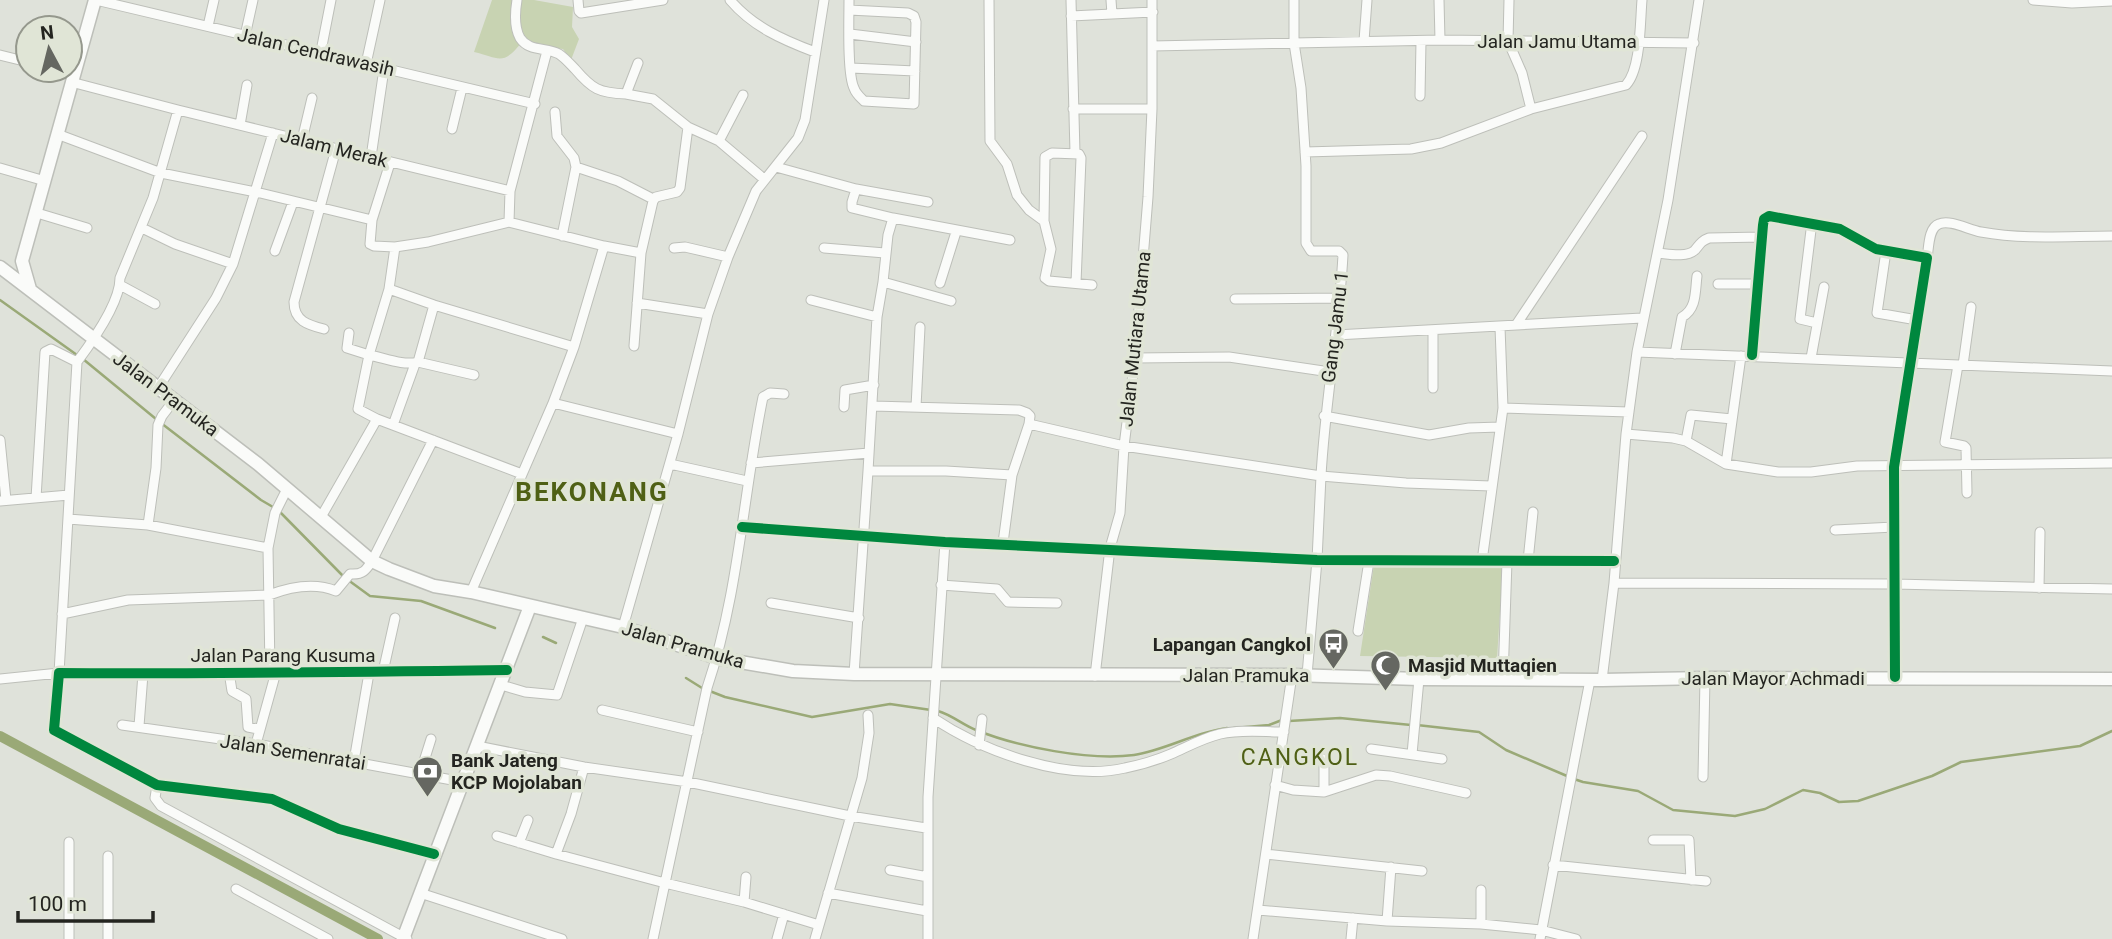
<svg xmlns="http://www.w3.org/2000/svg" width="2112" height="939" font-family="Roboto,sans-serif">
  <rect width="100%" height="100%" fill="#dfe2da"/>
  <path fill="#c8d3b2" d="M492,0h23l6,43c-18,23 -22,15 -47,9z
    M520,0h14l39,7 -1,20 7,12 -8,21 -8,-11c-40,-4 -44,-10 -43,-49z
    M1374,565h129l-6,93 -137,-2z"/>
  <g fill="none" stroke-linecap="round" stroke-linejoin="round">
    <path stroke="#9aa977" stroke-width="2.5" d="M0,300l77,55
      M83,359l73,60
      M161,423l100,77 12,7
      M279,511l65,66 26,19 51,5 74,27
      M543,637l13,6
      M686,678l16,10 23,9 87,20 78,-13 41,6
      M938,711c14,4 25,14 38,19 42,17 114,31 158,25 32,-5 61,-23 93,-27
      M1289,721l51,-3 71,7
      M1417,725l62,7 27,18 61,26
      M1234,728l35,-3 13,-5
      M1574,779l9,3 55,9 35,19 62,6 30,-7 38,-19 17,3 19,9 19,-1 74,-25 29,-14 119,-16 32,-15"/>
    <path stroke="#9aa977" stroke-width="10" d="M0,736l378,203"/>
    <defs>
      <path id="street" d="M96,0c147,34 292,70 439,104
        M517,0c-2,12 -3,27 3,38 9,14 26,9 39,16 6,4 11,10 16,15 17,20 24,24 51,25
        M578,0l1,11 2,2 82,-13
        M730,0c23,27 53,40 85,52
        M849,0c0,19 -2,74 5,88 2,6 6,9 10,13l50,3 2,-82 -2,-6 -6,-3 -59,-3
        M989,0l1,141 17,23 10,31 12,15 15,11 7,28 -6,29 4,3 43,4
        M1071,0l4,153
        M1111,0l1,14
        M1294,0v43l7,45 5,78v77l5,8h28l4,4c-4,74 -18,147 -22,221l85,7 85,3
        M1439,0l1,40
        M1509,0l-1,41 14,32 9,36
        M2033,0l39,3 40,-2
        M1071,16l82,-4
        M208,26l6,-26
        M850,34l66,8
        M245,36l8,-36
        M1364,41l3,-41
        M1152,46l288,-6 254,3
        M321,51l10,-51
        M0,55l28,7
        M366,64l14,-64
        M851,68l64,3
        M61,70l12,3
        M71,82l107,28 332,81 37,-140
        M1420,96l1,-55
        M1073,109h79
        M555,112l2,24 17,22 2,9 -14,69
        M240,125l7,-40
        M688,127l31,14 45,38
        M452,129l10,-41
        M57,134l104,39 95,19 116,28 18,-57
        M302,140l10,-42
        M719,141l24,-46
        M1305,152l106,-3 30,-6 90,-34 95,-24c15,-16 14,-63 16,-85
        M371,157l13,-88
        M576,167l42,14 35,18
        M776,167l80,22 -4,13v6l41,10
        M0,168l45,13
        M856,189l72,13
        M37,213l50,15
        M372,220l-2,24 4,2 21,1
        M1044,221l1,-64 7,-4 27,1 2,4 -5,125
        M1812,222l-12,97 17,4
        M142,228l33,16 58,20
        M604,246l37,7
        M674,248l11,-1 43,10
        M824,248l61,5
        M275,251l18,-49
        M1886,251l-9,62 40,7
        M1658,253c11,1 28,5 37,-3 5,-6 6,-9 14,-12l53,-1
        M1927,258c2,-10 1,-30 12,-34 11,-5 30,6 42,8 44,8 87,4 131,4
        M883,282l68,19
        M940,283l16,-51
        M1718,284h40
        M120,285l35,19
        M389,289l45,16 140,42 30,-101 -95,-24 1,-31
        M1235,299l105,-1
        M811,300l66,17
        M637,303l71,11
        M434,305l-16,57c-15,4 -33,-4 -49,-7l-11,54 19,10 145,55
        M1516,325l126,-189
        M324,329c-16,-4 -30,-8 -30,-27l42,-153
        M1433,330v58
        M349,333l-2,15 22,7 20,-66 6,-42 33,-5 81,-20
        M1336,335l306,-17
        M634,346l7,-93 12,-52 3,-4 21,-5 3,-4 8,-61 -35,-28 -27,-5 12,-31
        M574,347l-21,56 125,31
        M1637,352l475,19
        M1675,354l7,-37c15,-8 13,-26 15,-41
        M1752,355l11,-130 1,-6 5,-3 71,13 36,20 51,9 -33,209 1,210
        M1135,358l94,-1 101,15
        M1811,358l13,-71
        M418,362l56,13
        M1958,365l-13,77 19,4 2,2 1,45
        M1963,365l8,-58
        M158,388l58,-90 17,-34 40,-131
        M784,394l-14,-1 -7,4c-20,97 -24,196 -56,291l-42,195 79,19 75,23
        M873,406l146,4 8,3 3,3 -1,8 -17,51
        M844,407l1,-17 29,-5
        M916,407l4,-80
        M1503,408l126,4
        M1324,416l105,19 40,-7 31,-1
        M1029,424l95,22 197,30 -4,84 -10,115
        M393,425l22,-61
        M1626,434l47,4 13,3 40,23 52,8h33l46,-6 255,-3
        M0,440l6,60
        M1686,441l5,-26 41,4
        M751,463l118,-10
        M670,464l77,17
        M1726,464l15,-108
        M868,471l9,-154 6,-35 5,-47 5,-17 117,22
        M36,498l9,-146 6,-3 26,13
        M0,501l69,-6
        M321,517l56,-98
        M68,519l80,6 120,23
        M148,525l8,-57 2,-43 4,-9 13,-17
        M742,527l203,15 372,18 297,1
        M1835,530l59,-3
        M1482,561l21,-153 -3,-81
        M1528,561l5,-49
        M1614,583l280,1 218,5
        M941,585l56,4 11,13 49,1
        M2039,588l1,-56
        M471,592l82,-189
        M771,603l88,15
        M62,614l66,-14 141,-5c21,-8 45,-13 67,-4l14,-17c13,1 16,-4 22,-13l61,-121
        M623,627l55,-193 30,-120 20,-57 28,-66 42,-53 7,-18 19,-120
        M1358,631l11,-70
        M270,671l-2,-123 7,-35 12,-24
        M229,672l3,19 14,8 2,28 10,2
        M383,672l12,-54
        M854,674l14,-203h78l66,4 -9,68
        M1095,676l15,-128 10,-35 4,-67 11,-88 13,-161 4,-88v-109
        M0,679l59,-6 18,-311c15,-20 43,-59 43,-84l33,-80 25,-88
        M1503,679l4,-118
        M1602,680l12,-97 12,-149 11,-82 31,-152 31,-200
        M501,685l24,7 32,3 26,-77
        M602,710l96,22
        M933,718c49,33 133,64 192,50 15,-3 32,-8 46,-14 16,-7 32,-16 49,-20 21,-5 43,-2 64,-2
        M122,725l134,19 207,38
        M139,726l4,-52
        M256,744l20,-72
        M979,745l3,-26
        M477,746l107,21 104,15 162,34 76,12
        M1371,749l71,10
        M1412,754l7,-75
        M1324,759v33
        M354,761l15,-88
        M584,767l-13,47 -15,40 109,29 -12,56
        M420,774l11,-35
        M1703,777l2,-99
        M157,785l-2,13 6,8 246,133
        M1275,785l18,5 31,2 52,-17 14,1 76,17
        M497,836l59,18
        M1653,840h36l2,40
        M69,842v97
        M519,843l9,-23
        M434,854l-95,-25 -67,-30 -115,-14 -103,-55 5,-57c150,1 299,-1 448,-3
        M1266,854l156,17
        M1553,865l153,16
        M890,870l38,7
        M236,889l92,50
        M420,893l142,46
        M828,893l99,18
        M744,902l2,-25
        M1258,910l129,11 94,3 60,6 35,9
        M1387,921l4,-54
        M1481,924v-34
        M108,939v-83
        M777,939l7,-25
        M815,939l47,-161 7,-45 -1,-18
        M928,939v-142l17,-255
        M1253,939l39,-264
        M1351,939l2,-21
        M1540,939l50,-259"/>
      <path id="secondary" d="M0,267l258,197 114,97 17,8 45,17 37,6 152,35 94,31 76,13 61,3 438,1 127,4 183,1 103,-2 407,1
        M30,289l-8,-28 73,-261
        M403,939l127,-333"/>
    </defs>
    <use href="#street" stroke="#bdbfb9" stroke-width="11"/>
    <use href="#secondary" stroke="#bdbfb9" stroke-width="15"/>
    <use href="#street" stroke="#fafbf9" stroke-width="9"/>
    <use href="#secondary" stroke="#fafbf9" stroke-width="12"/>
    <defs>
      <path id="cycleway" d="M1752,355l11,-130 1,-6 5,-3 71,13 36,20 51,9 -33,209 1,210
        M742,527l203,15 372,18 297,1
        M434,854l-95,-25 -67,-30 -115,-14 -103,-55 5,-57c150,1 299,-1 448,-3"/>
    </defs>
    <use href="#cycleway" stroke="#e0e5d6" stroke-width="15"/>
    <use href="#cycleway" stroke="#00873e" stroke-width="10"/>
  </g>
  <defs>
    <symbol id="bus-pin" viewBox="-11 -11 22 30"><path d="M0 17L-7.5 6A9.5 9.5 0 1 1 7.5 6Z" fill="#656761" stroke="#e0e5d6"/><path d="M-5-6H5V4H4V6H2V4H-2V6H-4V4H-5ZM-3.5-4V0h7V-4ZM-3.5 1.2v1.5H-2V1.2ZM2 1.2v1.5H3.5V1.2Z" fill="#fff"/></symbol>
    <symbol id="mosque-pin" viewBox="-11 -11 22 30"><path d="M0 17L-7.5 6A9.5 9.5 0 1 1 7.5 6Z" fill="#656761" stroke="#e0e5d6"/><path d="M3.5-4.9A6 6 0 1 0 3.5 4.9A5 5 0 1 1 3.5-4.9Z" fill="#fff"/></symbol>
    <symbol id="bank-pin" viewBox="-11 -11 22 30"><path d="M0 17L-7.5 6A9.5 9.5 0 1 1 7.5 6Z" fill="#656761" stroke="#e0e5d6"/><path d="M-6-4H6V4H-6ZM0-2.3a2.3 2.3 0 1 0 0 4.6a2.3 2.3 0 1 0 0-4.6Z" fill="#fff"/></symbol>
  </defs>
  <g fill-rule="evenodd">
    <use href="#bus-pin" x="1316" y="626" width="35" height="47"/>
    <use href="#mosque-pin" x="1368" y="648" width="35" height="47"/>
    <use href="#bank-pin" x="410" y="754" width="35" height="47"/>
  </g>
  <g text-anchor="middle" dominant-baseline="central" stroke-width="7" stroke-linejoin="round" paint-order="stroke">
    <g font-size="19" fill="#242520" stroke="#e0e5d6">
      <text x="1557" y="41">Jalan Jamu Utama</text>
      <text transform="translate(316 52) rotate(13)">Jalan Cendrawasih</text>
      <text transform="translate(334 148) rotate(14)">Jalam Merak</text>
      <text transform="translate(1335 327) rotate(-83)">Gang Jamu 1</text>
      <text transform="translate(1135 339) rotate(-84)">Jalan Mutiara Utama</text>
      <text transform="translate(166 394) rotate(37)">Jalan Pramuka</text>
      <text transform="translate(683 645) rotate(16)">Jalan Pramuka</text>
      <text x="283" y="655">Jalan Parang Kusuma</text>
      <text x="1246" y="675">Jalan Pramuka</text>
      <text x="1773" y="678">Jalan Mayor Achmadi</text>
      <text transform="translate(293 752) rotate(9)">Jalan Semenratai</text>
    </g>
    <g font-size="19" font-weight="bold" fill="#242520" stroke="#e0e5d6" text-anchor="start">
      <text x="1311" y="644" text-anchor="end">Lapangan Cangkol</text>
      <text x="1408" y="665">Masjid Muttaqien</text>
      <text x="451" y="760">Bank Jateng<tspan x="451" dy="22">KCP Mojolaban</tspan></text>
    </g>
    <g font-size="23" letter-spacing="2" fill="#4f6015" stroke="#e0e5d6">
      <text x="1300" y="757">CANGKOL</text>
    </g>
    <g font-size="26" font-weight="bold" letter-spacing="2" fill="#4f6015" stroke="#e0e5d6">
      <text x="592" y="492">BEKONANG</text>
    </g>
  </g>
  <g transform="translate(49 49) rotate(353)"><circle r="33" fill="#e0e5d6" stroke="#95988d" stroke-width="2"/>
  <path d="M0-5L12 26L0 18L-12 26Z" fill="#656761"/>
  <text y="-10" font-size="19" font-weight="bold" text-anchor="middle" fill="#242520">N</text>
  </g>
  <path d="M18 911v10h135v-10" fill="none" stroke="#242520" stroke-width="3.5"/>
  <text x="28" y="911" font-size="21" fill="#242520" stroke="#e0e5d6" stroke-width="5" paint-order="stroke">100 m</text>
</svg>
